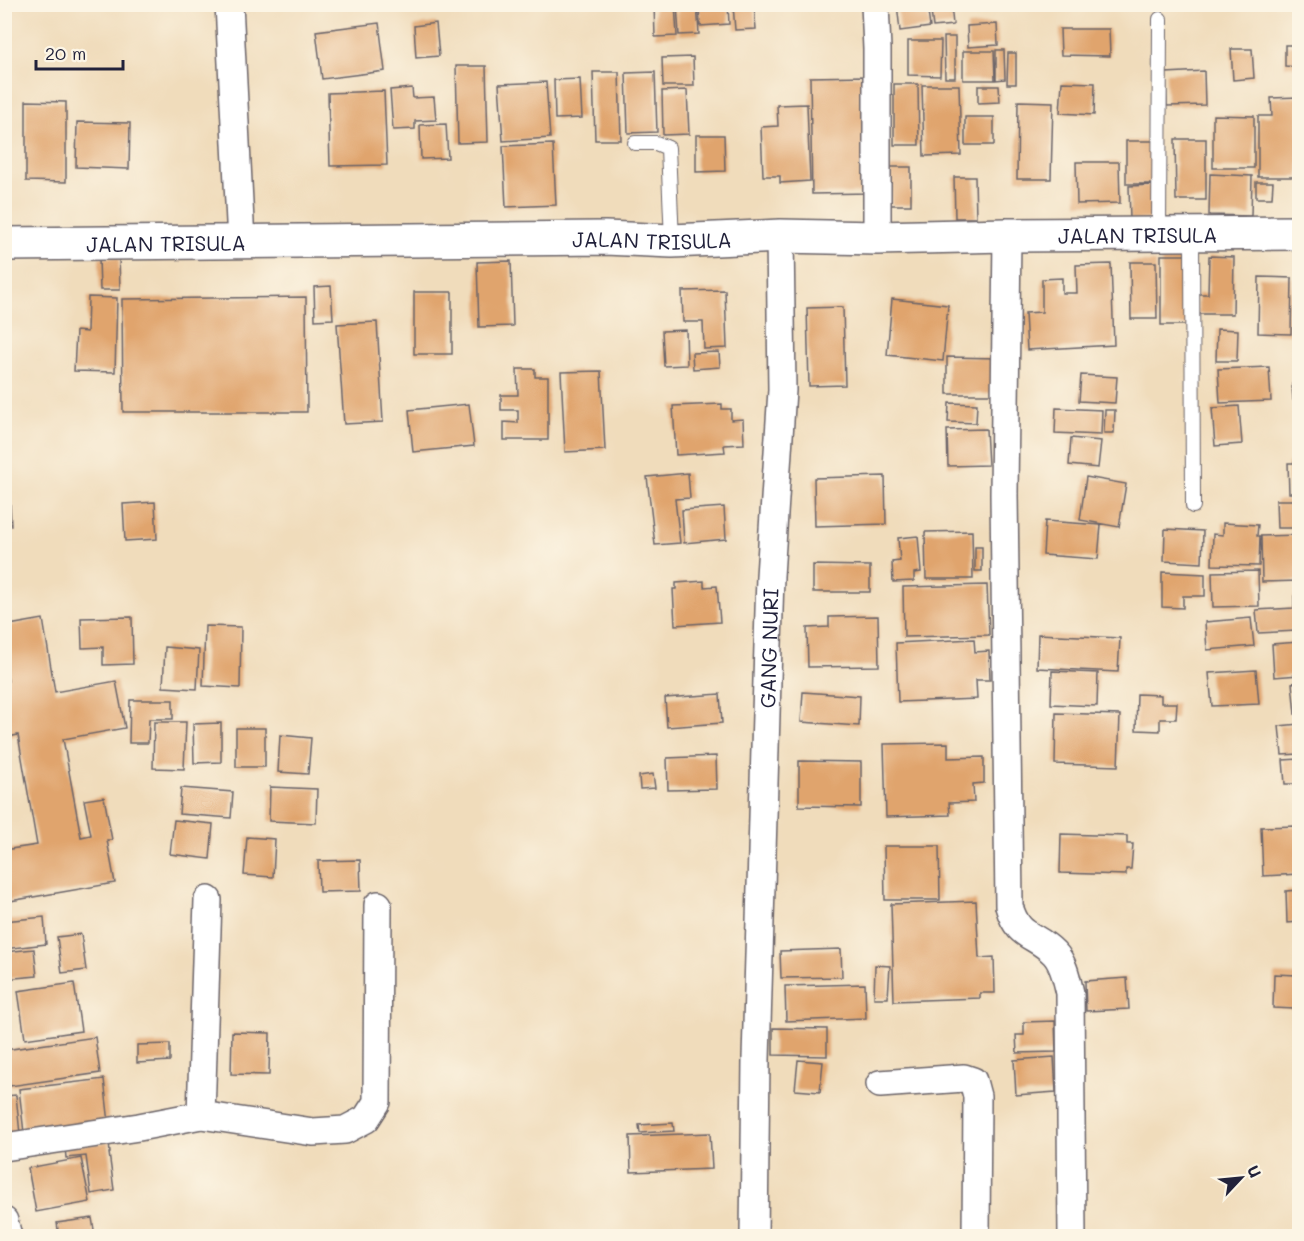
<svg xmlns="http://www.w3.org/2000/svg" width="1304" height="1241" font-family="Mali,sans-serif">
  <rect width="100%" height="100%" fill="#fcf5e5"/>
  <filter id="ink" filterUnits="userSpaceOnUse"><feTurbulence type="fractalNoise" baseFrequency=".0167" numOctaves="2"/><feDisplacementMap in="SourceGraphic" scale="12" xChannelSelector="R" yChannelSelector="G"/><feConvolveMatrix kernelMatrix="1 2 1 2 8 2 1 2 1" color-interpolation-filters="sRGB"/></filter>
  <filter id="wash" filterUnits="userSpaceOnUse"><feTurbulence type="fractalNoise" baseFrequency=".008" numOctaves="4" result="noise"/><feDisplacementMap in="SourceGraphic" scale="24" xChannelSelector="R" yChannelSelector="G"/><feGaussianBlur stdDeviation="1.35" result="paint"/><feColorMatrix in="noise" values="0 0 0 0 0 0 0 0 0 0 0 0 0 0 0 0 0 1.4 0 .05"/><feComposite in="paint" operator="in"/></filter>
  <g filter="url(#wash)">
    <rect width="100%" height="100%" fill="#f0dcbb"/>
    <g id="blocks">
      <path fill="#e0a46d" d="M654,4h21l2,32 -22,1z
        M677,4h20l2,30 -20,1z
        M699,4h29l1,20 -29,2z
        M792,4h39l1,3 -39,3z
        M897,4h30l3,23 -30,4z
        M930,4h21l2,21 -20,2z
        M733,5h21l2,24 -21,1z
        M379,23l6,48 -63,8 -6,-48z
        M436,23l3,33 -23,2 -2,-32z
        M997,24l1,21 -30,2 -1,-21z
        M1060,29h49l1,27 -49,-1z
        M944,37h11v41h-10z
        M908,41h33l-1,35 -32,-1z
        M1285,45h14v22l-14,-1z
        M1231,49h21l2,29 -21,2z
        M996,50h8l1,29 -9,1z
        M963,51h31l1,29h-32z
        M1008,53h8v31h-9z
        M693,57l1,29h-31l-1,-28z
        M456,66h30l2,76 -30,1z
        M1204,71l1,34 -38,1 -1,-33z
        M593,72h26l2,68h-26z
        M655,72l2,60 -29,1 -2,-60z
        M867,76l3,117 -58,1 -2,-117z
        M580,79l2,39 -27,1 -1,-39z
        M546,82l4,56 -47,3 -4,-57z
        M1062,82l33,1 -1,32 -34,-2z
        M894,84h24l1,61h-25z
        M922,85h37l2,70 -37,1z
        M978,86h21l1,16 -22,1z
        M412,88l1,10 21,-1 2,23 -21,1v8l-22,1 -3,-40z
        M687,90l2,44 -26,1 -1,-44z
        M384,91l3,74 -57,1 -2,-73z
        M1299,97v80h-41v-61h14l-1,-18z
        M26,101l40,1v80l-40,-1z
        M1018,101l35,1 -2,77h-34z
        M807,104l3,77 -30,2v-7h-17l-2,-49 17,-1 -1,-21z
        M1213,115l41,1v52h-41z
        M965,117h29v28h-29z
        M77,122l53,1 -1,46 -53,-2z
        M446,124l2,34 -27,1 -1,-34z
        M696,135h28l1,36 -29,1z
        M1175,139h31v61h-30z
        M1126,141h31l-1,43h-30z
        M553,144l3,61 -50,2 -3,-61z
        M1076,162h43l1,41 -43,1z
        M890,167h21v38h-20z
        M1210,174l42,2 -1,40 -42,-1z
        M954,177h21l1,41h-21z
        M1256,182h17l-1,16h-16z
        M1154,185v34l-24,1 -1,-34z
        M1161,255h30v70h-30z
        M1209,256l25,1 -1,57h-35v-20h10z
        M119,257l1,33h-20l-1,-32z
        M511,261l2,65 -34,1 -2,-65z
        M1130,262h26l1,57h-26z
        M1111,264l3,81 -87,5 -2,-37 17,-1v-33l20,-1v15h15l-1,-28z
        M1259,277l33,1 -1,56 -33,-1z
        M331,286l2,33 -18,1 -1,-33z
        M725,290l2,58 -23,1 -1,-27h-20l-1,-31z
        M414,292h38v62h-38z
        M88,297l29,1 -2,74 -41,-1 2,-40 11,1z
        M306,297l1,115h-184l-1,-113z
        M892,299l56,6 -5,56 -56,-6z
        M843,307l2,78 -36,1 -2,-78z
        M377,322l6,100 -39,2 -7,-100z
        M1217,329l21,1 -1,31h-21z
        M686,330l1,35 -23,1 -2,-35z
        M719,352l1,15 -27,2 -1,-16z
        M947,357l51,1 -1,36h-50z
        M1269,367l2,34 -51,2 -2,-34z
        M517,369h18v8h13v63h-44v-18l14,1v-13h-17v-15h17z
        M601,371l4,79 -40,2 -4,-80z
        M1081,375l36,2 -2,26 -36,-2z
        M1292,384h7v16h-6z
        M949,403l28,1 -1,19 -28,-1z
        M469,404l5,42 -61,6 -4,-42z
        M722,404v5h9v11l12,-1 1,25 -20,1 1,7 -49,3 -3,-49z
        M1239,406l3,38 -27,2 -3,-38z
        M1056,408l46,2 -1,25 -46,-2z
        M1105,410h10l-1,23h-10z
        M986,429l2,36 -40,1 -1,-36z
        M1071,438l30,3 -3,27 -29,-3z
        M1288,463h11v30h-10z
        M688,473l2,25 -15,1 5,44 -25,2 -8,-68z
        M885,476l1,48 -71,2 -1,-48z
        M1086,477l40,7 -7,43 -39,-7z
        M1276,500h23v28h-22z
        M4,501h6l1,25h-7z
        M155,502l2,37 -32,2 -2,-37z
        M724,507l2,32 -42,4 -2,-33z
        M1045,521l56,4 -3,34 -55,-4z
        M1223,523l35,2 -1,11h3l-1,30 -47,-1 1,-31 10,1z
        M1165,529l38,2 -1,32 -38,-2z
        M972,531l1,48h-47l-1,-47z
        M1299,535v46l-37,1 -1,-46z
        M918,536l3,36 -7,1v8l-21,1 -1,-20 8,-1 -2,-23z
        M975,547h7v24h-7z
        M813,565l57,1v26h-57z
        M1258,571l1,35 -46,1 -1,-35z
        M1162,572l43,2v22h-22v12l-21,-1z
        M704,581v6l13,-1 3,36 -45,3 -2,-36h3v-6z
        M987,585l2,50 -85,2 -1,-50z
        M1294,596h5v39h-3v-4l-38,2 -2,-23 38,-2z
        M878,616l1,50 -71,1 -1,-39 22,-1v-10z
        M132,617l1,47 -30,1v-18l-21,1 -1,-30z
        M1251,618l3,28 -47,4 -2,-28z
        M43,619l12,73 61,-11 9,47 -62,11 18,98 10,-2 -7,-35 20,-3 8,43h-5l8,43 -111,19v-52l33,-5 -19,-110 -14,3v-56l4,-1 -4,-21v-34z
        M205,626l36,1 -1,61 -37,-2z
        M1038,634l82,4 -2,34 -81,-4z
        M974,639l1,13 14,-1 1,29h-14l1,19 -79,3 -2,-59z
        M1299,642v33l-25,2 -2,-33z
        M165,647l34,3 -2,39 -34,-2z
        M1256,670l3,34 -47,2 -3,-33z
        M1052,671l46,2 -1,33 -46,-2z
        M1299,682v31l-4,1 -3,-31z
        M803,692l57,4 -1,30 -58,-4z
        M720,694l2,29 -55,4 -2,-29z
        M1137,694l24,1v8h16l-1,16h-16v12l-24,-1z
        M130,700h43v19h-24l-1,24h-19z
        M1056,713l64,2 -2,51 -63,-2z
        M154,722h32l-2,47 -31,-1z
        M221,723v39l-27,1 -1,-39z
        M1299,724v30l-17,1 -3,-29z
        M236,728h29v39h-29z
        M280,735l31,3 -3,36 -30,-2z
        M948,743v15l36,-1v26l-11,1 1,18 -25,1 1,12 -64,2 -2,-73z
        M716,756l1,33 -49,1 -1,-32z
        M1299,759v25h-14l-2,-24z
        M799,761l62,1v45l-62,-1z
        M653,774l2,14 -15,1 -1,-13z
        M270,787l47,2 -1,34 -47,-2z
        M181,788l52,4 -2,26 -52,-4z
        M174,820l39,4 -3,35 -40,-5z
        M1297,826v11h2v37l-36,2 -2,-49z
        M1061,834l66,2v8h6l-2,25h-5v6l-66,-2z
        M247,837l28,2 -2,38 -29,-2z
        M884,846h55l1,54h-55z
        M360,860l1,31 -42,1 -1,-31z
        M1299,890v32l-12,1 -1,-32z
        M976,901l3,57 15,-1 1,36h-15v5l-86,3 -3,-97z
        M44,917l2,27 -42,5v-28z
        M81,934l5,36 -24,3 -5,-36z
        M34,949l3,27 -33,3v-27z
        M841,949l1,28 -61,1 -1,-27z
        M875,965l15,1 -2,32h-14z
        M1274,974l23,1 -2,34 -22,-1z
        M1127,978l2,31 -43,2 -1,-30z
        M74,983l7,48 -56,8 -7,-48z
        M865,984l1,34 -80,3 -1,-35z
        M1055,1021l1,31 -39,1 -1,-18h8v-13z
        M773,1028l54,1v27l-54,-1z
        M232,1032l38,1 -1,42 -38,-1z
        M95,1037l5,36 -90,13 -5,-36z
        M170,1044v17l-33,2v-18z
        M1054,1057l2,35 -40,3 -2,-35z
        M798,1060l25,2 -3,30 -25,-2z
        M104,1079l5,44 -85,10 -5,-44z
        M16,1095l4,39 -15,2v-40z
        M673,1123l1,8 -34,2 -1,-8z
        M710,1133l2,36 -81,3 -1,-36z
        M109,1142l1,11h-1l5,37 -23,4 -5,-38 -20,2 -1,-11z
        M81,1158l9,44 -54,10 -8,-44z
        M92,1218l3,18h-36l-2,-13z"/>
    </g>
  </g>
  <g filter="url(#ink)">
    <use href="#blocks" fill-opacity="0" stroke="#6a6368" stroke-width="1.5"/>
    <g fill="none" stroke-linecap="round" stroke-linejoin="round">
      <defs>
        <path id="service" d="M635,143h21l12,5 4,93
          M1159,233l1,-214
          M1192,233l1,273"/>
        <g id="minor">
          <path d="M229,4l12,238"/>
          <path d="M875,4l2,45v189"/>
          <path d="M1007,235l-3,259 5,412c9,33 26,27 45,47 10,10 13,28 16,40l2,243"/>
          <path d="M880,1084l84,-6 9,3 4,15 -1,140"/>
          <path d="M201,1115l7,-215"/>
          <path d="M4,1147l135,-20 62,-12 112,17 32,-2 21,-11 11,-17 1,-197"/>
          <path d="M4,1221l4,15"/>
          <path id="s1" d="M754,1236l2,-177 14,-483 12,-186 -2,-154"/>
        </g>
        <g id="tertiary">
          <path id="s2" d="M4,244l601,-6 67,3 108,-5 97,2 130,-3 293,-2"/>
        </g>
      </defs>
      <use href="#service" stroke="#6a6368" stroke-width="16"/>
      <use href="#minor" stroke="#6a6368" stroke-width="30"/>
      <use href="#tertiary" stroke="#6a6368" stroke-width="36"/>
      <use href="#service" stroke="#fff" stroke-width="14"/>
      <use href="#minor" stroke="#fff" stroke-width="27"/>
      <use href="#tertiary" stroke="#fff" stroke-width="33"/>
    </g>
  </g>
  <g text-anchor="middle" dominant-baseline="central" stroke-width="5" stroke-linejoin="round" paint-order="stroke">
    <g font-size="21" fill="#22223b" stroke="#fcf5e5">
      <text stroke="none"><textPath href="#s2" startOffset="1134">JALAN TRISULA</textPath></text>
      <text stroke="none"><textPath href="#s2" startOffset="648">JALAN TRISULA</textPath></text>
      <text stroke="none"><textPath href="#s2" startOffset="162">JALAN TRISULA</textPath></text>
      <text stroke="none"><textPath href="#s1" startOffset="588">GANG NURI</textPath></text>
    </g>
  </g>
  <rect width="1304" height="1241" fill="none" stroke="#fcf5e5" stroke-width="24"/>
  <g transform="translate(1241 1178) rotate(64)" stroke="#fcf5e5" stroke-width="4.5" paint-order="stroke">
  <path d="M0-4.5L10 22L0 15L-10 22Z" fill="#22223b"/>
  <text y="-9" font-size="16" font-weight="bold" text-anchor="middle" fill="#22223b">U</text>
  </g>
  <path d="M36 60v9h87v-9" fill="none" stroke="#22223b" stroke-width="3"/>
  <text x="45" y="60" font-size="18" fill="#22223b" stroke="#fcf5e5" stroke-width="4.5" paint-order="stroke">20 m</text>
</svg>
